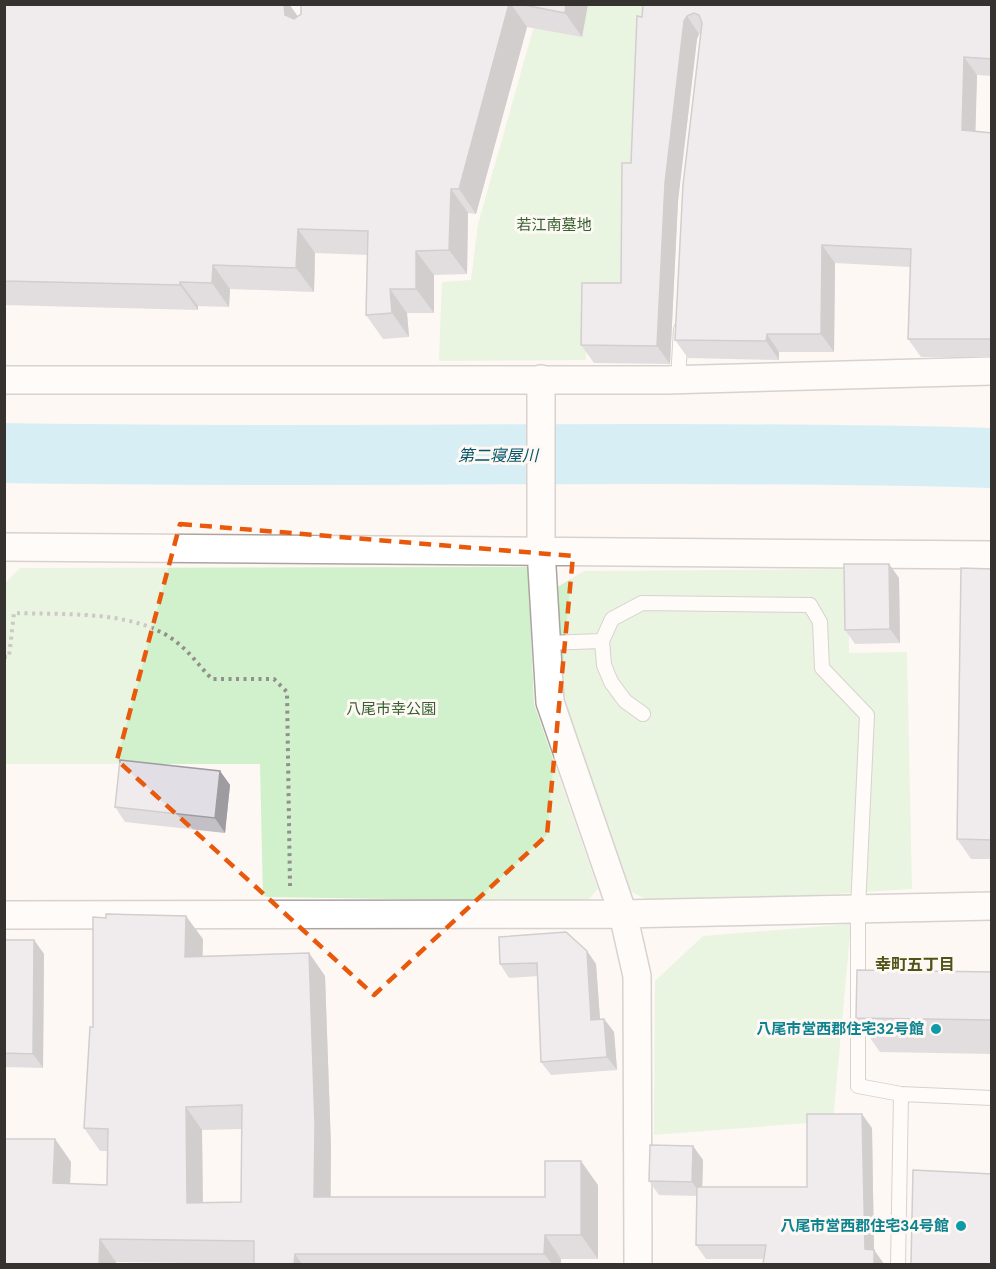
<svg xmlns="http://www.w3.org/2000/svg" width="996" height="1269" font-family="'DM Sans','Noto Sans JP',sans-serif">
  <rect width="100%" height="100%" fill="#fef8f4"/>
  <path fill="#d0f1cb" d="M540,5h105l-18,194 -3,90 -38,1v70l-147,1 3,-79 29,-2 7,-56z
    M528,567l6,137 64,185 -12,13 -323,-5 -3,-133h-255l-1,-180 16,-16z
    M848,569l1,84 58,-1 5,237 -254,16 -37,-18 -60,-190 -7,-108 30,-18z
    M851,924l-18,197 -179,14 1,-154 48,-45z"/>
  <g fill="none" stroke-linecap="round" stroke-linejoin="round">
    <path stroke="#a9e2f6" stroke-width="60" d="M4,453c329,6 659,-4 988,5"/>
    <defs>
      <path id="lane" d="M678,379l3,-50
        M545,643l57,-2
        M643,714l-18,-13 -14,-19 -7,-17 -2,-24 10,-22 30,-16 168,2 10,17 2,46 45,47 -9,193v178l43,8 91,4
        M898,1264l3,-170"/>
      <path id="street" d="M541,379v171l9,152 73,212 14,62 1,288
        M4,380h662l326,-9
        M4,547l988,8
        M4,915l619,-1 369,-8"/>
    </defs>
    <use href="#lane" stroke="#aca49f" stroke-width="16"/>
    <use href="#street" stroke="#aca49f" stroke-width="30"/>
    <path stroke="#938f8c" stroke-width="4" stroke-dasharray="3 4.5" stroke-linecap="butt" d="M4,657h5l5,-44c50,2 126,-4 166,32 12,10 21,23 32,34h62l13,13 3,194"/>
    <use href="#lane" stroke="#fff" stroke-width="14"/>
    <use href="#street" stroke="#fff" stroke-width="27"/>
  </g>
  <path fill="#c2bfc6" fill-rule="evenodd" d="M4,4h285l9,13 3,-3v-10h287l-6,33 -55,-10 -51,187 -8,-1 -1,61 -33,1v38h-27l2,24 -26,2 -17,-24 2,-60 -53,-2 -1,39 -84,-3 -1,18 -31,-1v4l-194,-5z
    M643,4h349v72l-15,-1 -2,56 17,2v224h-71l-13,-18 2,-72 -75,-4 -1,89h-55v8l-91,-2 -13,-18 26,-307 -2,1 -2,5 -19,162 -8,163 -76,-1 -13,-18 40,-62z
    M889,564l10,14 1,65 -45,1 -10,-14z
    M992,569v290h-21l-14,-20z
    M220,771l10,14 -5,48 -100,-11 -10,-15z
    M203,939l-1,17 107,-3 16,23 6,171v50h214l53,-12v74h-37v5h-307l-138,-2 -112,2 51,-125 16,23 -1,22 37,1 1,-34h-8l-16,-23 9,-101zM242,1129l-1,73 -38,1 -1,-73z
    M4,940h30l10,14 -1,114 -39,-1z
    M587,951l9,13 4,55h4l10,13 3,38 -66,5 -10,-13 -3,-86 -29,2 -9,-14z
    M992,972v82l-112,-2 -24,-34z
    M872,1128l2,122 10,14h-121l1,-5h-58l-10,-14 1,-49 -38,-1 -10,-14 44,-35 10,14 -1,27h105z"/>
  <path fill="#9e9ba1" d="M284,4h5l12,17 1,18 -17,-24z
    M509,4h2l16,23 -51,187 -17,-25z
    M566,4h22l-6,33 -17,-24z
    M687,16l12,18 -2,5 -19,162 -8,163 -13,-18 8,-163 19,-162z
    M964,57l13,18 -2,74 -13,-19z
    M451,189l17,24 -1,61 -18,-24z
    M298,229l17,24 -1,39 -18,-24z
    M822,245l13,18 -1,89 -13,-18z
    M416,251l18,24v38l-18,-24z
    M213,265l17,24 -1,18 -17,-24z
    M180,282l18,24v4l-18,-25z
    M390,289l17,24 2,24 -17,-24z
    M767,334l12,18v8l-13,-19z
    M889,564l10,14 1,65 -10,-14z
    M220,771l10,14 -5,48 -10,-15z
    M186,916l17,23 -1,41 -17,-23z
    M34,940l10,14 -1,114 -10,-14z
    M587,951l9,13 5,69 -10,-13z
    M309,953l16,23 6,171 -1,73 -16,-23z
    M604,1019l10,13 3,38 -10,-13z
    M186,1107l16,23 1,96 -16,-23z
    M862,1114l10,14 2,127v-5l10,14h-10l-9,-15z
    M55,1139l16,23 -2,44 -16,-23z
    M693,1146l10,14 -1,36 -10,-14z
    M581,1161l17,24v74l-17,-24z
    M545,1235l16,24v5h-9l-8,-10z
    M100,1239l16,23v2h-17z
    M295,1254l7,10h-8z"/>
  <path fill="#e1dee6" stroke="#9e9ba1" stroke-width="1.5" fill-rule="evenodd" d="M4,4h280l1,11 9,4 7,-5v-10h208l-50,185h-8l-2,61 -33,1v38h-26l2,24 -26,2 2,-84 -70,-2 -2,39 -83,-3 -1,18 -32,-1v3l-176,-4z
    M519,4h47l-1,9z
    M643,4h349v55l-28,-2 -2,73 30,3v206h-84l3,-90 -89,-4 -1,89h-54l-1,7 -91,-1 8,-155 19,-162 -3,-8 -5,-2 -7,3 -3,5 -19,162 -8,163 -76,-1 1,-62h39l1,-120h9l6,-147 5,1z
    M844,564h45l1,65 -45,1z
    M961,568l31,1v271l-35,-1z
    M120,760l100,11 -5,47 -100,-11z
    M106,914l80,2 -1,41 124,-4 6,171 -1,73h231v-36h36v74h-36l-1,19h-249l-1,10h-40v-23l-154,-2 -1,25h-95v-125h51l-2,44 54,2 1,-56 -24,-1 6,-101h3v-110l13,1zM242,1105l-1,97 -54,1 -1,-96z
    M566,932l21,19 4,69 13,-1 3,38 -66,5 -4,-99 -37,1 -1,-27z
    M4,940h30l-1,114 -29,-1z
    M857,970l135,2v48l-136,-2z
    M807,1114h55l3,135 9,1v14h-111l3,-19h-70l1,-58h110z
    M650,1145l43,1 -1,36 -43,-1z
    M913,1170l79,4v90h-81z"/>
  <path d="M0 0H996V1269H0ZM180,524l393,32 -26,279 -173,160 -257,-235z" fill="#fef8f4" fill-opacity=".55" fill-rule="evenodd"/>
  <path fill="none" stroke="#e8590c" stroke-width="4.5" stroke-dasharray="12 8" stroke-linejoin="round" d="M180,524l393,32 -26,279 -173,160 -257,-235z"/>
  <g fill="#0f9aa8" stroke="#fef8f4" stroke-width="2">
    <circle cx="936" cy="1029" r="6"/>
    <circle cx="961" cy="1226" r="6"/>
  </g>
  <g text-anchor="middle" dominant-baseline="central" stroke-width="6" stroke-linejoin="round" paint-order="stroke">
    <g font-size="15" fill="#34612d" stroke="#fef8f4">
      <text x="554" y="225">若江南墓地</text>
      <text x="391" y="709">八尾市幸公園</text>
    </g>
    <g font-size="15" font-weight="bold" fill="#0d838f" stroke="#fef8f4" text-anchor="end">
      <text x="924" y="1029">八尾市営西郡住宅32号館</text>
      <text x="949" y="1226">八尾市営西郡住宅34号館</text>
    </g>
    <g font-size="16" font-style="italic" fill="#045469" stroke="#fef8f4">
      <text x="498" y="455">第二寝屋川</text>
    </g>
    <g font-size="16" font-weight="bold" fill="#515215" stroke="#fef8f4">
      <text x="915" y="964">幸町五丁目</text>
    </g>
  </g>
  <rect width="996" height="1269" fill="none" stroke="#353230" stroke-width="12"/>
</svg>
